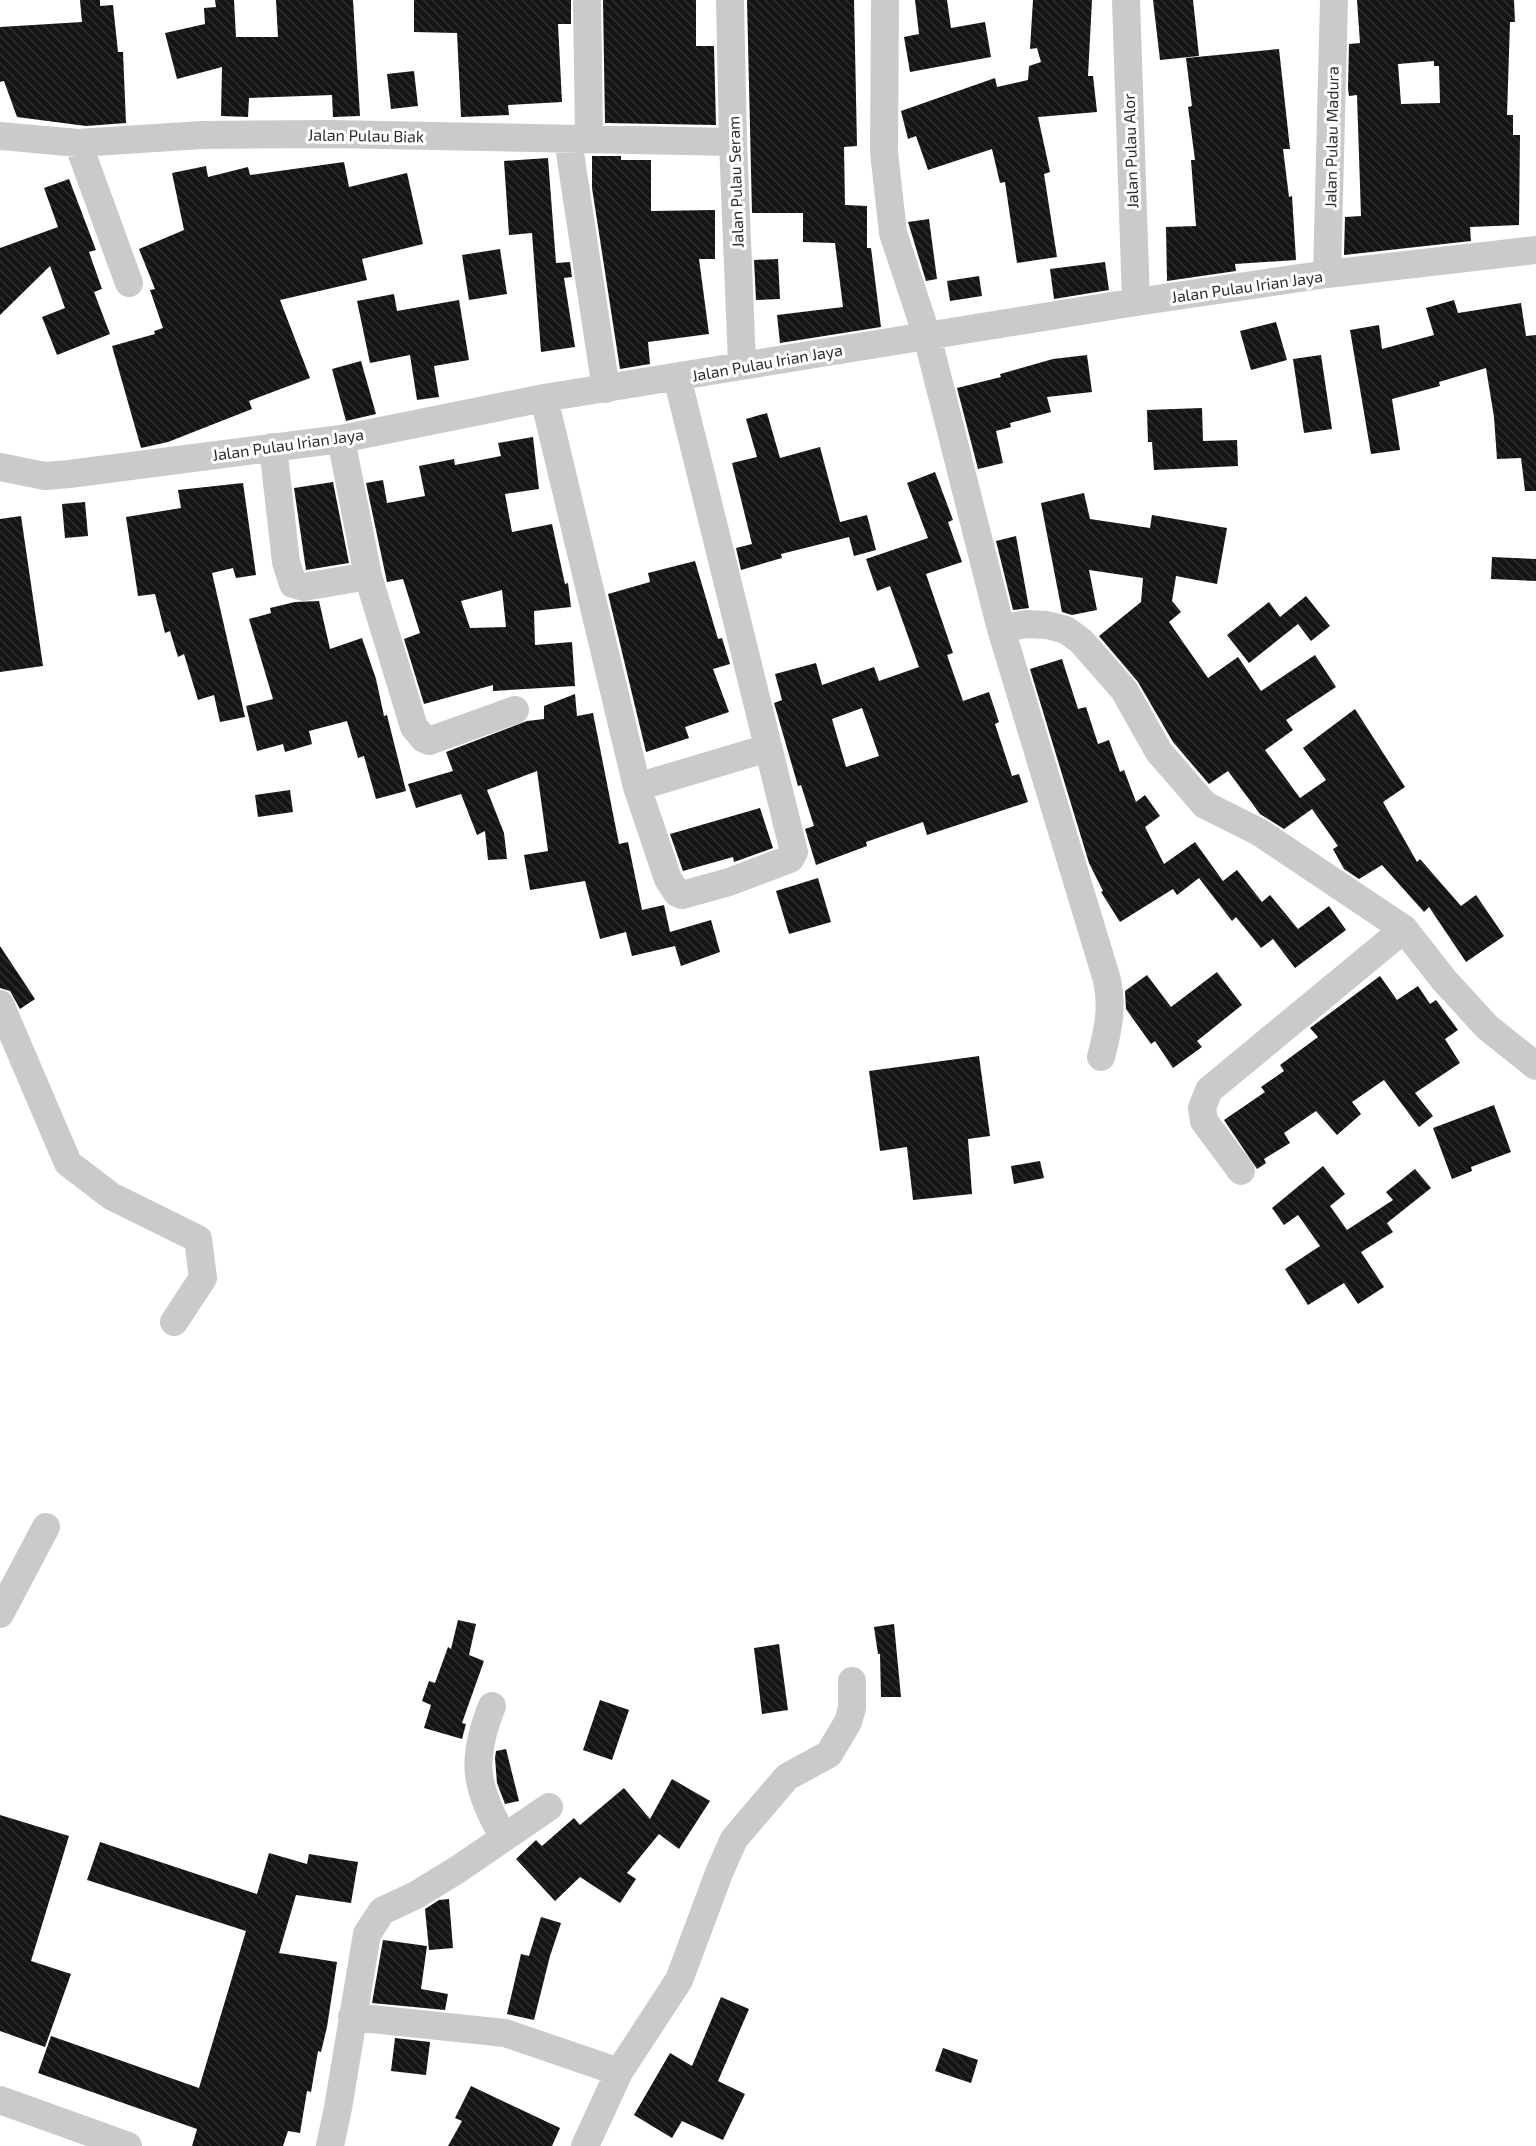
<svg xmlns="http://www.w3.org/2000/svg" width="1536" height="2146" font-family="'Exo 2',sans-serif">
  <defs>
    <pattern id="building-back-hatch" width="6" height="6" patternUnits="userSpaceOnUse" patternTransform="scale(1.5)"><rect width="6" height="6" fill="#141414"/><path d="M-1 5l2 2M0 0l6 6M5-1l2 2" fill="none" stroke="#2e2e2e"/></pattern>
  </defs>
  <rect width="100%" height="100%" fill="#fff"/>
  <path fill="url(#building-back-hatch)" fill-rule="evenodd" d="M80,0h20v6l13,-1 5,47h5l3,71 -40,3 -69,-9 -13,-36 -4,1v-55l82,-5z
    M215,0h19l2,37h42l-2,-37h77l7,116 -27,1 -1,-22 -83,3 -1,19 -27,-1 1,-49 -45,12 -12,-46 40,-9 -1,-16 12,-1z
    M414,0h157v24h-13l4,78 -54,3 1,10 -48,2 -4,-84 -43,-1z
    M603,0h93v46h18l2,79 -111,-2z
    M747,0h107l3,146 -13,1 1,58 22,1v42h4l10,79 -101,16 -3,-28 66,-8 -8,-64 -32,-1v-29h-51z
    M915,0h32l4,28 34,-6 6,35 -81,15 -6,-35 15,-3z
    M1033,0h59l-4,76h5l4,36 -59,5 12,55 -6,2 13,83 -40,6 -12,-81 -5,1 -8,-34 -64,21 -12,-34 -8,3 -7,-28 94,-33 2,9 31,-7 1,-14 12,-4 -4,-14 -7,1z
    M1153,0h40l6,56 -39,4z
    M1357,0h157l1,22h-5l-3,93h6v20h7l-1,90 -49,2 1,14 -127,14 1,-38 16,-1 -4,-121 -8,1 -1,-7 1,-45 11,-1zM1434,61v5h5l1,37 -39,1 -3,-40z
    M1279,49l11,100h-7l6,48 3,-1 4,64 -61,4 1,7 -69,10 -1,-54 30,-1 -5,-66h4l-7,-53 4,-1 -6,-48z
    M414,71l4,35 -27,3 -4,-35z
    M592,156h29v4h30v51l64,-1v49h-16l10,75 -61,8 2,22 -30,5 -28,-181z
    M548,158l8,105 14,-1 2,15 -8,1 11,69 -34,5 -9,-119 -23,2 -5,-74z
    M344,162l5,25 58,-14 16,71 -61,15 5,21 -87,20 30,78 -61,23 3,8 -84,33 -27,6 -29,-102 43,-12 -1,-3 9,-3 -13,-38 5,-1 -16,-40 45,-19 -12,-57 34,-7 2,11 40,-10 2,8z
    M69,179l27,71 -7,2 13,37 -8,3 16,42 -53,21 -15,-38 23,-9 -15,-42 -50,49v-67l58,-21 -14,-39z
    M929,219l8,60 -11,2 -18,-59z
    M500,249l7,45 -38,6 -7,-45z
    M778,259l2,40 -24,1 -2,-40z
    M1105,262l4,28 -55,9 -4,-30z
    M979,276l3,20 -32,5 -3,-20z
    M394,294l3,17 62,-11 10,60 -35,6 5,31 -22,3 -7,-45 -40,8 -13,-62z
    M1454,300l4,13 63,-10 5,33 10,-1v156h-11l-4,-33 -24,1 -3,-42 -8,-49 -47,14 1,4 -48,13 8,51 -29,4 -21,-124 29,-5 3,24 52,-14 -8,-27z
    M1276,322l11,38 -36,10 -11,-39z
    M1087,355l5,37 -45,5 4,15 -41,11 1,4 -15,4 7,32 -25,6 -21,-81 44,-11 -1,-3 53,-15z
    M1321,355l11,74 -28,4 -11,-74z
    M361,361l15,53 -30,7 -14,-52z
    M1202,408l1,33 34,-1 1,26 -84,4 -2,-28h-4l-1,-32z
    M767,413l13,45 40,-11 20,75 27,-7 9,35 -22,6 -5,-19 -68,17 1,4 -41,12 -5,-22 16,-4 -20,-81 25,-6 -11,-38z
    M533,437l6,52 -34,5 7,38 40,-8 13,60 3,-1 3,24 -37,4 1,34 37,-3 3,44 -82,5v-6l-69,19 -20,-65 16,-6 -17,-54 -16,3 -21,-99 17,-3 4,23 38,-7 -6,-30 35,-7 1,6 46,-9 -3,-13zM502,590l4,37 -36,1 -9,-27z
    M935,472l18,48 -5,2 14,40 -36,12 27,79 -6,2 16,46 26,-9 10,30 -4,2 17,52 7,-2 9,28 -101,33 -4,-13 -57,20 1,4 -51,19 -11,-36 9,-3 -13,-41 -3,1 -24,-83 8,-3 -7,-26 41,-11 6,22 52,-18 5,14 40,-14 -29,-81 -13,5 -11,-32 62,-21 -21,-55zM862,708l17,48 -33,11 -14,-48z
    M333,482l16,81 -43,7 -12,-82z
    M243,483l13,92 -20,3 -3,-10 -21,5 33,144 -25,5 -6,-27 -16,5 -14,-46 -6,3 -8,-26 -5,2 -10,-39 -17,2 -12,-79 55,-9 -3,-18z
    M1084,493l6,26 60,9 2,-13 75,13 -10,56 -41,-8 -4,25 9,11 -12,10 39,56 30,-21 23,34 54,-36 21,32 -50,33 7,10 -28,20 35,48 26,-18 -23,-32 52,-39 50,78 -22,15 34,60 3,-3 41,47 15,-11 28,41 -38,26 -37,-55 -5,5 -42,-47 -23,14 -15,-10 -11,-20 5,-3 -26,-37 -28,20 -24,-15 -32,-43 -19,13 -36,-42 -35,-60 -39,-46 42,-34 2,-24 -54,-8 8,40 -25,5 -10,-3 -21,-109z
    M85,502l3,34 -23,2 -3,-34z
    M21,516l22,150 -43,6v-153z
    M1016,536l13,72 -16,2 -17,-69z
    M1492,557l44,2v22l-45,-2z
    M695,561l23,78 4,-1 8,26 -17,5 16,43 -44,15 4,11 -43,14 -38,-158 42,-12 -2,-9z
    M1306,596l24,30 -19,15 -13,-17 -49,39 -22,-28 42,-33 11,15z
    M319,601l11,48 32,-11 14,41 8,37 3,-1 19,76 -30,8 -12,-43 -6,2 -11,-37 -38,10 3,13 -27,8 -2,-8 -26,7 -11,-45 27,-7 -24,-80 22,-6 -1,-5 25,-6z
    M1062,659l16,50 8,-2 12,37 11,-4 11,32 4,-2 12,32 9,-7 15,21 -15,11 19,37 31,-22 28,39 14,-11 25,32 8,-7 28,34 31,-23 17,24 -51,38 -22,-29 -12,9 -25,-31 -4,4 -33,-43 -22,17 -4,-6 -53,33 -19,-30 2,-1 -14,-28 -59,-194z
    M575,694l2,22 16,-3 26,131 9,-2 14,68 22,-5 6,27 41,-12 9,32 -39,14 -6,-20 -43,10 -6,-24 -26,7 -15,-58 -55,9 -6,-35 24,-4 -11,-80 -50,19 17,43 3,26 -19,1 -3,-29 -8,4 -16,-41 -45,14 -8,-24 45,-13 -7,-19 81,-31 17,-2v-13z
    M290,790l3,22 -35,5 -3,-22z
    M760,808l13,40 -39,14 -1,-5 -50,14 -13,-37z
    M818,878l13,44 -42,12 -13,-43z
    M0,946l35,53 -15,10 -10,-18 -10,-3z
    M1217,972l25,33 -45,36 5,6 -29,21 -18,-27 -4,3 -25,-35 -1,-18 22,-16 24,32z
    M1380,976l17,24 21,-14 12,18 6,-4 22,30 -13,9 15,24 -45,30 18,23 -14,11 -35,-47 -32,22 9,12 -24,21 -21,-24 -32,22 6,10 -26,16 2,4 -9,6 -33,-49 41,-28 -4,-5 23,-16 -4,-6 38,-28 -8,-9z
    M979,1056l11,80 -22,3 4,55 -59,6 -6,-53 -27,4 -11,-80z
    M1494,1105l17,47 -40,15 1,4 -20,8 -19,-51z
    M1040,1161l4,17 -30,6 -3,-18z
    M1323,1166l22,28 -15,12 17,24 46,-30 -7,-8 29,-23 16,19 -44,35 6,9 -32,20 23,35 -26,17 -14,-21 -36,22 -23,-36 35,-23 -22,-31 -14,10 -12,-17z
    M458,1620l18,4 -7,31 15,6 -22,62 4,1 -4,15 -38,-11 7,-23 -9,-4 7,-20 6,2 13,-36 3,2z
    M894,1624l7,73h-20l-1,-43h-2l-4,-27z
    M779,1644l9,66 -26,4 -8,-66z
    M600,1700l29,10 -17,50 -29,-10z
    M506,1749l13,52 -14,3 -8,-21 -2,-25 1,-7z
    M672,1779l38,22 -31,48 -20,-15 -32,39 9,6 -16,24 -40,-26 -25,24 -39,-42 20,-19 6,6 32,-28 6,7 44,-37 26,31z
    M0,1815l69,21 -38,125 40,13 -26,73 -45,-16z
    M100,1842l157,52 12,-41 38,11 2,-10 49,8 -7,41 -55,-8 -17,58 58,9 -10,65 -6,25 -3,-1 -7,41 -4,-1 -7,42 -12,-2 -5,15h-91l5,-17 -159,-56 13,-37 148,52 47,-157 -159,-51z
    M449,1899l4,49 -24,2 -4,-41 14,-9z
    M541,1917l20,6 -11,33 -16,64 -27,-6 14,-60 8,2z
    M383,1940l44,6 -6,43 27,5 -3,16 -73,-7z
    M721,1997l28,12 -31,72 27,13 -22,46 -41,-19 -10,17 -38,-23 36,-62 22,13z
    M395,2038l35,4 -4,33 -35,-4z
    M943,2048l35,12 -7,23 -36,-12z
    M471,2086l89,42 -8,18h-104l14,-25 -7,-3z"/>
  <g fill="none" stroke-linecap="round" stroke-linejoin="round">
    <path stroke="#cacaca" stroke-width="28" d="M587,0l2,137
      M730,0l3,142 9,222
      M885,0l-1,152 9,81 34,103 74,293 25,-5 21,1 19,5 15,11 43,49 35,62 46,53 54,27 145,97 40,51 43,47 49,39
      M1126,0l10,302
      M0,136l78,7 124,-8 130,-1 401,8
      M568,140l38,249
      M78,143l51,140
      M1327,274l7,-274
      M544,398l93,389 31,92 9,14 5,2 47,-13 61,-23 4,-7 -117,-475
      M341,439l27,137 46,151 10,12 5,2 86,-31
      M273,447l13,115 7,22 11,3 64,-11
      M0,467l45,9 24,-2 272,-35 203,-41 592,-96 191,-28 209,-24
      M1001,629l106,351c6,28 1,50 -6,77
      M637,787l131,-39
      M0,1004l68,159 43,33 87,43 5,39 -29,44
      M1241,1171l-37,-50 -2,-13 7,-18 195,-161
      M0,1614l46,-87
      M492,1706c-21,53 -18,80 11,130
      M352,2017l153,16 114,39
      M0,2100l128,46
      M330,2146l8,-38 29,-174 15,-23 34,-16 41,-25 92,-63
      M585,2146l34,-74 60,-92 40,-107 15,-34 53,-62 42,-23 19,-32 4,-14v-27"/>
  </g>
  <g text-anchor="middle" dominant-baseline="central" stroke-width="6" stroke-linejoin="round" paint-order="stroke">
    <g font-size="16" fill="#2d2d2d" stroke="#fff">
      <text transform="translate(366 135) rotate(1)">Jalan Pulau Biak</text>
      <text transform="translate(1331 137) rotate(-89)">Jalan Pulau Madura</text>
      <text transform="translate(1130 151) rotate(-92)">Jalan Pulau Alor</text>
      <text transform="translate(735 182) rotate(-92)">Jalan Pulau Seram</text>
      <text transform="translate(1247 286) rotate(-8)">Jalan Pulau Irian Jaya</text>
      <text transform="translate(767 362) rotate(-10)">Jalan Pulau Irian Jaya</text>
      <text transform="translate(288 444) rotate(-8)">Jalan Pulau Irian Jaya</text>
    </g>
  </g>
</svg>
